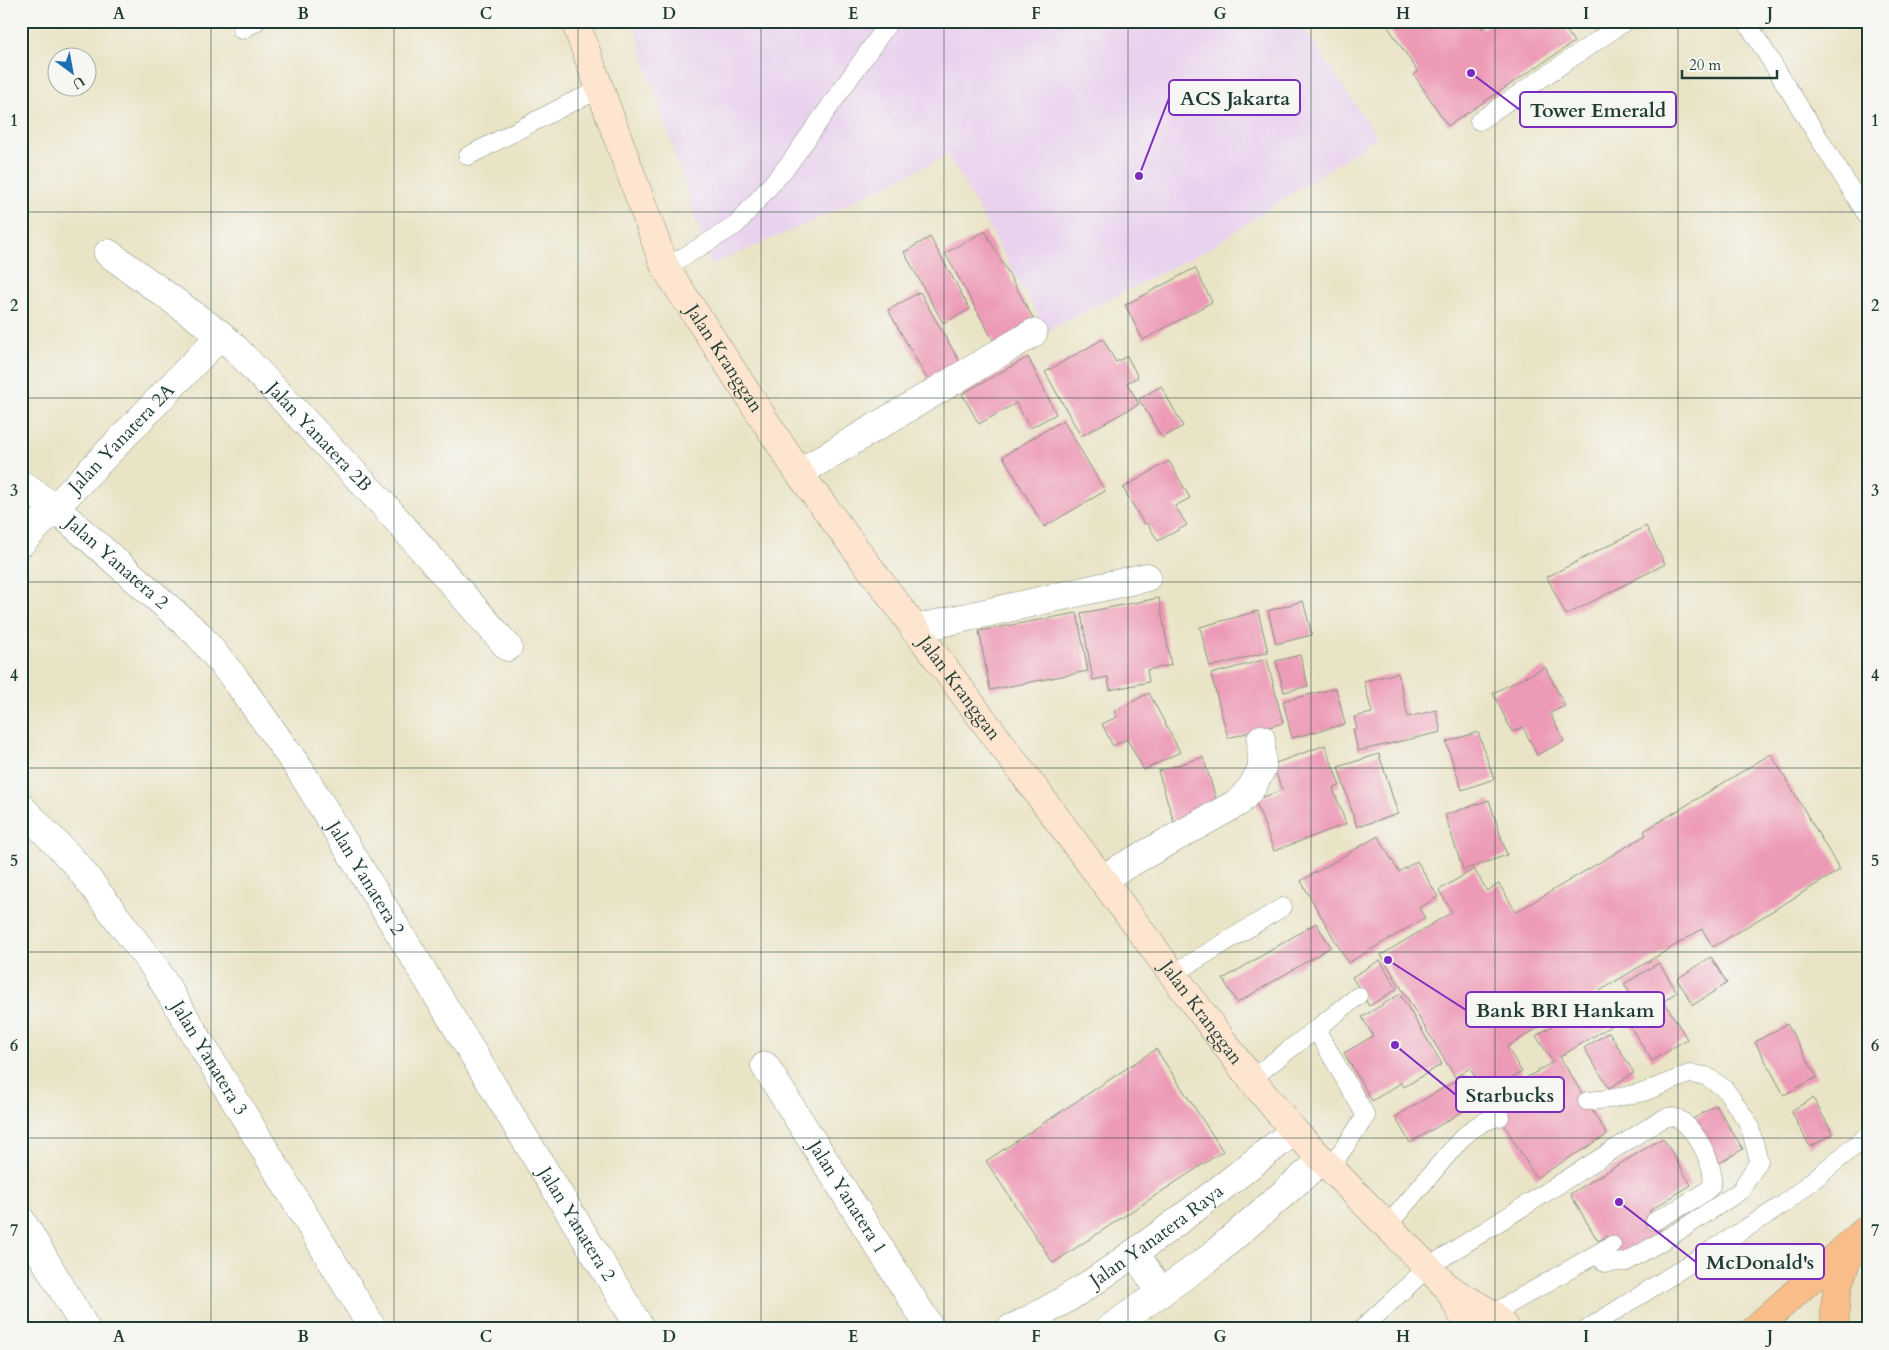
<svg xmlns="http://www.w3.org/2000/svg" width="1889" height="1350" font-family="Cardo,serif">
  <rect width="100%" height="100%" fill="#f6f6f2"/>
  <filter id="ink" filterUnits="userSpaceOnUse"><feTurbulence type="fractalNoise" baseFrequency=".02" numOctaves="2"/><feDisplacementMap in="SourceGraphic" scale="10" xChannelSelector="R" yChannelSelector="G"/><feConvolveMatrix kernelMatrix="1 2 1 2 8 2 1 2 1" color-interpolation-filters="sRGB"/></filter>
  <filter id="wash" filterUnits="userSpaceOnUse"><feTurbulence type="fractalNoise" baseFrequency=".0096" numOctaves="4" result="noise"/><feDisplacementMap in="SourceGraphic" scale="20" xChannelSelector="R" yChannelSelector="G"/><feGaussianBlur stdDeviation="1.12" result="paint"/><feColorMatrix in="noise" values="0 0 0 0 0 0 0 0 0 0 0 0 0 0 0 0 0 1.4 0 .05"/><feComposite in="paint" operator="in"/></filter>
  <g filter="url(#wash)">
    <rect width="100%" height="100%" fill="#eae4c7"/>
    <path fill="#e9d2ee" d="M634,21h665l78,116 -167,111 -163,83 -99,-176 -137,67 -100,43 -73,-226z"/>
    <g id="blocks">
      <path fill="#ed9ab6" d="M1384,21h93l5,8 12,-8h66l14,21 -126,84 -34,-51 4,-3z
        M985,231l53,96 -40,22 -53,-96z
        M930,237l40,72 -27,14 -39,-71z
        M1195,268l17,34 -69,38 -18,-35z
        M920,292l42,74 -32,18 -42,-74z
        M1103,339l13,23 11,-6 11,21 -11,6 12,21 -58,32 -36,-64z
        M1028,357l28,57 -26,14 -14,-25 -37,21 -17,-30z
        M1161,386l22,40 -21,12 -23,-39z
        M1063,420l42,71 -61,36 -41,-71z
        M1169,461l21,37 -15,8 12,19 -29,16 -11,-18 -3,1 -21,-36z
        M1646,526l19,38 -99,51 -19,-38z
        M1159,598l12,67 -24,5 2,12 -39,8 -2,-13 -15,3 -12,-67z
        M1303,601l9,34 -36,9 -8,-33z
        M1258,611l10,41 -58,15 -10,-40z
        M1077,613l11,58 -98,19 -11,-59z
        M1300,655l8,31 -24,6 -8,-31z
        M1267,659l16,64 -55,15 -17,-64z
        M1545,667l20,39 -15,7 14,28 -27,14 -14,-28 -11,5 -19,-39z
        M1398,673l10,44 28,-7 5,22 -83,19 -5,-22h4l-3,-12 18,-4 -8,-32z
        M1336,688l9,36 -53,14 -9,-37z
        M1149,693l31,59 -36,18 -17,-31 -14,7 -11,-22 15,-7 -3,-6z
        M1478,732l16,47 -32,11 -16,-48z
        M1325,745l15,41 -7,2 13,36 -72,27 -19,-51 27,-10 -9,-26z
        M1379,754l19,60 -41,13 -19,-60z
        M1771,754l69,116 -127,77 -11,-18 -195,118 15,25 -37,22 -15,-26 -15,9 -74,-122 71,-43 -13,-22 35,-21 13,22 12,-7 17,28 130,-77 -2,-4z
        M1203,757l16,51 -45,14 -16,-51z
        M1489,800l18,55 -44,15 -18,-55z
        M1378,836l21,36 18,-11 21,36 -19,11 6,10 -77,45 -47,-82z
        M1316,923l15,24 -94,56 -14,-24z
        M1711,957l16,26 -34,22 -16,-26z
        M1380,960l17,29 -28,17 -17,-29z
        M1659,963l18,29 -13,9 23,38 -35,22 -29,-46 15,-10 -14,-21z
        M1400,994l42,70 -38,23 -3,-4 -29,18 -28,-48 29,-17 -11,-19z
        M1600,996l17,26 -57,35 47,78 -71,43 -47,-78 64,-38 -17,-26z
        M1787,1024l30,53 -33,18 -29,-53z
        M1609,1032l25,41 -25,15 -25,-40z
        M1156,1049l67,102 -170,112 -67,-102z
        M1465,1075l15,26 -70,42 -15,-26z
        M1813,1098l20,36 -23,13 -19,-36z
        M1716,1105l27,44 -27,16 -26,-44z
        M1663,1138l28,47 -42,26 12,21 -41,25 -13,-21 -9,5 -28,-47z"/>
    </g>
  </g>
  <g filter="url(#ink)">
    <use href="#blocks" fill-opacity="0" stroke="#84907e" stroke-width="1"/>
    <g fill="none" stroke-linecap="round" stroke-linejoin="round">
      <defs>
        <path id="service" d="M1746,21l122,196
          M242,30l15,-9
          M1479,121l147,-100
          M468,156l100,-52 31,-14
          M665,267l22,-12 49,-30 53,-61 101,-143
          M1173,974l110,-67
          M1316,1029l42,-33
          M1251,1079l65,-50 50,87 -36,52
          M1587,1101l22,-2 35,-7 45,-18 17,2 19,13 24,35 10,37 -19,30 -56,37 -58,34 -21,1 -9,-9
          M1387,1226l73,-86c11,-11 24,-21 40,-23
          M1486,1320l6,-6 120,-69
          M1362,1329l66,-62 226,-143c5,-3 12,-8 18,-7 19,1 47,52 39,69 -5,9 -45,28 -56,35
          M1587,1329l197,-125 84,-69"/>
        <g id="minor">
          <path id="s1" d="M108,253l113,82 14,13 148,156 125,143"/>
          <path d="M799,473l234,-140"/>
          <path id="s2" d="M21,484l34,24 143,126 38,46 64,90 341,559"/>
          <path id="s3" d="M21,543l200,-208"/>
          <path d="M914,629l233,-52"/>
          <path id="s4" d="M21,807l56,58 78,103 218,361"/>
          <path d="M1101,879l138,-77 13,-15 10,-19 -1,-29"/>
          <path id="s5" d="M765,1066l166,263"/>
          <path d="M21,1220l65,109"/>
          <path d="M1135,1253l26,40"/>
          <path id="s6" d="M1010,1329c42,-19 80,-44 117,-71 58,-40 112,-84 167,-127"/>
          <path d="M1109,1329l98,-69 115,-100"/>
        </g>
        <g id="secondary">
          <path id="s7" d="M575,21l90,246 134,206 452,606 43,52 154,157 44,26 14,15"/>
          <path d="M1448,1288l22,41"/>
        </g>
        <path id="motorway" d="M1755,1329l113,-101
          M1836,1329c-5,-30 5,-59 19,-85"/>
      </defs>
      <use href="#service" stroke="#84907e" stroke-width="19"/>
      <use href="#minor" stroke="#84907e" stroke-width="29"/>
      <use href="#secondary" stroke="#84907e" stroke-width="29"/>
      <use href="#motorway" stroke="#84907e" stroke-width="29"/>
      <use href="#service" stroke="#fff" stroke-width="18"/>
      <use href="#minor" stroke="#fff" stroke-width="28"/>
      <use href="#secondary" stroke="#fde5d0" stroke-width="28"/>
      <use href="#motorway" stroke="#f9bd89" stroke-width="28"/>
    </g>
  </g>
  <path fill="none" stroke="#1f3d34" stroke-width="1" stroke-opacity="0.55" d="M211,21v1308M394,21v1308M578,21v1308M761,21v1308M944,21v1308M1128,21v1308M1311,21v1308M1495,21v1308M1678,21v1308M21,212h1847M21,398h1847M21,582h1847M21,768h1847M21,952h1847M21,1138h1847"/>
  <g text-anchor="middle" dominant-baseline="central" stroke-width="4" stroke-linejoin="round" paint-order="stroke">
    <g font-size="19" fill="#1f3d34" stroke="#f6f6f2">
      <text stroke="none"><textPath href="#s7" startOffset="371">Jalan Kranggan</textPath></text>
      <text stroke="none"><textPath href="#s1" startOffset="281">Jalan Yanatera 2B</textPath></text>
      <text stroke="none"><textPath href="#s3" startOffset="145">Jalan Yanatera 2A</textPath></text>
      <text stroke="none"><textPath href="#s2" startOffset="124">Jalan Yanatera 2</textPath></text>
      <text stroke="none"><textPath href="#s7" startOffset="776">Jalan Kranggan</textPath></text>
      <text stroke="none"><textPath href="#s2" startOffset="529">Jalan Yanatera 2</textPath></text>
      <text stroke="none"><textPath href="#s7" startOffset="1181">Jalan Kranggan</textPath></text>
      <text stroke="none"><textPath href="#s4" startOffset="315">Jalan Yanatera 3</textPath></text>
      <text stroke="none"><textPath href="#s5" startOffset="155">Jalan Yanatera 1</textPath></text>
      <text stroke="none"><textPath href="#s2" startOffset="934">Jalan Yanatera 2</textPath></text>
      <text stroke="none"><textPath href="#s6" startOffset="174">Jalan Yanatera Raya</textPath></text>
    </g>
  </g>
  <path fill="none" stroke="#7b2cbf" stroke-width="2" d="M1139 176L1169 98M1471 73L1520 110M1388 960L1466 1010M1395 1045L1456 1095M1619 1202L1696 1262"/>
  <g fill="#7b2cbf" stroke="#f6f6f2" stroke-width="2">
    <circle cx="1139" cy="176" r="5"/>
    <circle cx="1471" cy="73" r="5"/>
    <circle cx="1388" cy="960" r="5"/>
    <circle cx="1395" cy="1045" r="5"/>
    <circle cx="1619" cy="1202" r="5"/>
  </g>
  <g fill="#f6f6f2" stroke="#7b2cbf" stroke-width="2">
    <rect x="1169" y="80" width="131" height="35" rx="5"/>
    <rect x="1520" y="92" width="156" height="35" rx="5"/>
    <rect x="1466" y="992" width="198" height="35" rx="5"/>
    <rect x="1456" y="1077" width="108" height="35" rx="5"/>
    <rect x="1696" y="1244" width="128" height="35" rx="5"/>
  </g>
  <g font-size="20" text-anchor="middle" font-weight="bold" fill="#1f3d34">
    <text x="1235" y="105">ACS Jakarta</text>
    <text x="1598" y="117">Tower Emerald</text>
    <text x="1565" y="1017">Bank BRI Hankam</text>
    <text x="1510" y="1102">Starbucks</text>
    <text x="1760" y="1269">McDonald's</text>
  </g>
  <rect width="1889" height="1350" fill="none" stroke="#f6f6f2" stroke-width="55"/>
  <g transform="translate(72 72) rotate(148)"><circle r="24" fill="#f6f6f2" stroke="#a0aca6"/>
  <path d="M0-4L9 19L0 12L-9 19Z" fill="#1f6fb2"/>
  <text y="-8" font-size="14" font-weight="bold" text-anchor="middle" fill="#1f3d34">U</text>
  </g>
  <path d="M1682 70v8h95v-8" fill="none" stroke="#1f3d34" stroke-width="2.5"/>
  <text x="1689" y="70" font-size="15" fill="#1f3d34" stroke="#f6f6f2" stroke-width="4" paint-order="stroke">20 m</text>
  <rect x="28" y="28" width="1834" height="1294" fill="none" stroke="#1f3d34" stroke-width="2"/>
  <g font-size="16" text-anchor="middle" font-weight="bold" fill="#1f3d34">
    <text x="119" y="19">A</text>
    <text x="303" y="19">B</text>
    <text x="486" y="19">C</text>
    <text x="669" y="19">D</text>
    <text x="853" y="19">E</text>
    <text x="1036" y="19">F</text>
    <text x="1220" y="19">G</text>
    <text x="1403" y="19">H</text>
    <text x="1586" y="19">I</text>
    <text x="1770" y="19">J</text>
    <text x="14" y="126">1</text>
    <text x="1875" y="126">1</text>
    <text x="14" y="311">2</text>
    <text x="1875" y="311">2</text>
    <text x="14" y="496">3</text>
    <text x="1875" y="496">3</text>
    <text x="14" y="681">4</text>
    <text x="1875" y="681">4</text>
    <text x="14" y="866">5</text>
    <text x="1875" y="866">5</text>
    <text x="14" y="1051">6</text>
    <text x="1875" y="1051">6</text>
    <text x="14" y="1236">7</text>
    <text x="1875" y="1236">7</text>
    <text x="119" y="1342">A</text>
    <text x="303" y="1342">B</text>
    <text x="486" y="1342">C</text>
    <text x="669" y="1342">D</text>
    <text x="853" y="1342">E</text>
    <text x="1036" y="1342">F</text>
    <text x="1220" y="1342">G</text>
    <text x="1403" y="1342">H</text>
    <text x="1586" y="1342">I</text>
    <text x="1770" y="1342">J</text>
  </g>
</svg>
